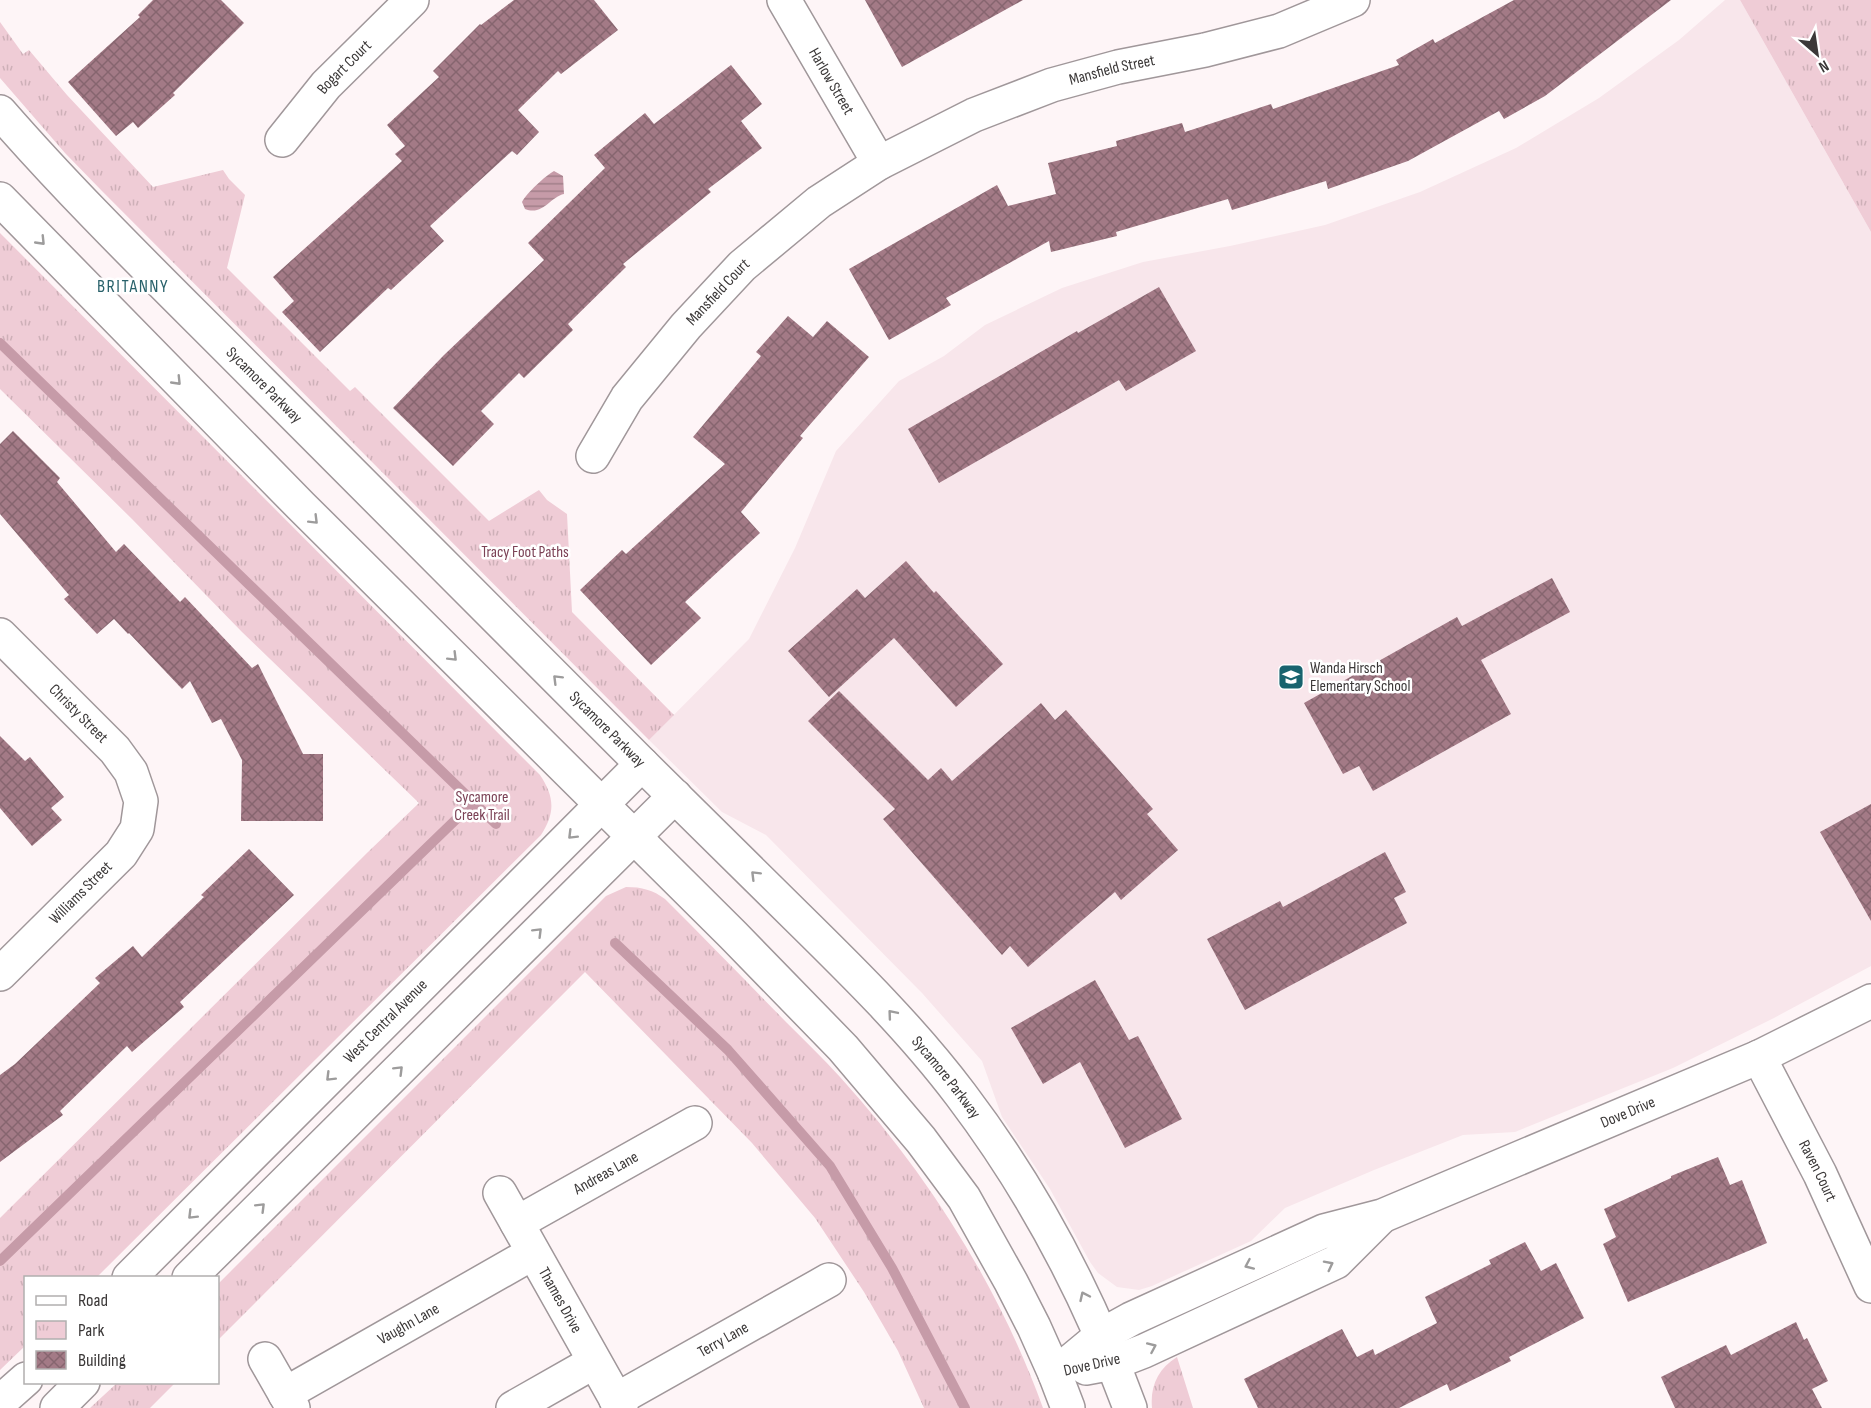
<svg xmlns="http://www.w3.org/2000/svg" width="1871" height="1408" font-family="'Sofia Sans Condensed',sans-serif">
  <defs>
    <pattern id="park-tufts" width="24" height="20" patternUnits="userSpaceOnUse" patternTransform="scale(1.5)"><rect width="24" height="20" fill="#efccd6"/><path d="M3 7l-1-3M5 7V3M7 7l1-3M15 17l-1-3M17 17v-4M19 17l1-3" fill="none" stroke="#ceb0b8"/></pattern>
    <pattern id="water-rules" width="6" height="5" patternUnits="userSpaceOnUse" patternTransform="scale(1.5)"><rect width="6" height="5" fill="#c69ba8"/><path d="M0 2.5h6" fill="none" stroke="#a27f8a"/></pattern>
    <pattern id="building-cross-hatch" width="8" height="8" patternUnits="userSpaceOnUse" patternTransform="scale(1.5)"><rect width="8" height="8" fill="#a37a86"/><path d="M0 0l8 8M0 8l8-8" fill="none" stroke="#86656f"/></pattern>
  </defs>
  <rect width="100%" height="100%" fill="#fef5f7"/>
  <path fill="#f8e6eb" d="M1725,0h15l131,232v734l-97,52 -101,50 -158,64 -52,3 -89,35 -89,38 -34,33 -99,45 -13,4 -22,-3 -19,-14 -8,-11 -40,-73 -48,-72 -20,-56 -60,-68 -156,-158 -44,-23 -73,-72 100,-101 46,-91 41,-97 63,-70 45,-25 41,-31 77,-37 81,-26 87,-16 95,-21 95,-33 96,-44 83,-50 80,-58z"/>
  <path fill="url(#park-tufts)" d="M1740,0h131v232z
    M0,22l23,32 6,-4 38,45 86,92 70,-17 6,9 16,16 -18,73 123,123 5,-4 134,134 50,-31 8,10 20,14 5,98 102,103 -25,25 -548,-550 -36,-37 -65,-75z
    M0,233l540,542c14,21 16,37 1,60l-444,442 -71,1 -1,68 -25,24v-152l368,-366 51,-49 -177,-171 -110,-113 -132,-130z
    M626,887c16,0 27,3 39,12 41,41 81,82 121,123 18,18 37,36 54,55 87,96 159,209 203,331h-119l-26,-57 -34,-59 -49,-74 -63,-75 -167,-171 -367,368v-56l388,-388z
    M1177,1357l16,51h-41c-2,-22 6,-39 25,-51z
    M117,1383v-1l58,1 -25,25h-60z"/>
  <path fill="url(#water-rules)" d="M554,171l9,5 1,18c-14,3 -21,22 -39,15l-3,-7c4,-8 24,-27 32,-31z"/>
  <g fill="none" stroke-linecap="round" stroke-linejoin="round">
    <path stroke="#c69ba8" stroke-width="10" d="M0,343l496,481
      M615,943l113,107 102,116 62,102 73,140
      M0,1261l474,-459"/>
  </g>
  <path fill="url(#building-cross-hatch)" d="M153,0h68l23,23 -71,70 2,2 -37,33 -5,-6 -17,14 -48,-54 72,-65 -2,-2z
    M514,0h80l24,30 -57,44 -3,-3 -40,39 21,22 -22,23 -5,-4 -82,75 14,15 -53,49 -3,-2 -68,64 -38,-40 12,-11 -21,-24 129,-116 -7,-7 10,-8 -18,-21 52,-48 -6,-6 47,-47 1,1z
    M865,0h158l-121,67z
    M1514,0h157l-126,96 -41,23 -5,-8 -91,50 -80,28 -2,-8 -94,29 -4,-11 -112,33 1,4 -66,16 -2,-11 -103,57 5,7 -62,35 -40,-71 148,-84 11,21 48,-12 -8,-31 69,-17 -1,-5 66,-18 3,9 86,-28 2,5 126,-44 -3,-5 37,-21 2,4z
    M731,65l31,39 -21,17 21,27 -54,41 3,3 -88,72 3,3 -58,57 5,6 -49,48 -5,-5 -38,38 13,13 -41,42 -60,-58 51,-53 100,-95 -16,-17 77,-75 -11,-13 51,-42 9,11z
    M1159,287l37,64 -70,40 -7,-11 -180,103 -31,-54 169,-98 1,2z
    M788,316l25,21 14,-16 42,36 -69,79 3,2 -62,74 19,21 -75,69 16,16 -50,47 -71,-75 42,-40 4,4 99,-90 -32,-27 68,-81 -5,-4z
    M13,431l47,47 -3,4 59,70 8,-8 56,58 5,-5 67,71 6,-4 45,90h20v67h-82l1,-61 -21,-41 -9,4 -22,-42 -8,8 -53,-56 -1,1 -14,-15 -17,15 -33,-35 5,-4 -69,-81v-70z
    M906,561l28,32 2,-2 67,73 -47,43 -62,-69 -65,59 -41,-46 69,-62 8,9z
    M1552,578l18,34 -89,48 30,54 -138,77 -14,-25 -16,8 -39,-71 153,-86 5,9z
    M839,691l89,89 13,-12 11,13 89,-78 14,17 11,-10 87,99 -6,5 31,36 -57,50 -6,-8 -87,75 -18,-21 -8,9 -119,-136 12,-10 -87,-88z
    M0,736l25,25 5,-4 34,40 -13,11 11,12 -30,26 -32,-38z
    M1871,804v117l-51,-89z
    M249,849l45,46 -114,107 4,5 -52,45 -5,-6 -67,65 3,4 -63,47v-87l15,-11 85,-81 -5,-5 38,-32 9,11 62,-60 -3,-2z
    M1385,852l21,40 -12,6 13,25 -162,87 -38,-71 73,-38 3,6z
    M1095,980l34,60 9,-4 44,83 -57,29 -45,-86 -37,22 -32,-56z
    M1718,1157l12,28 12,-5 25,63 -139,59 -25,-58 13,-7 -12,-28 67,-31v-2z
    M1525,1242l16,29 15,-8 28,55 -75,39 2,4 -61,30 -3,-7 -48,24h-141l-14,-29 98,-50 15,28 16,-8 2,6 62,-32 -12,-26 66,-33 -2,-4z
    M1796,1322l8,18 3,-2 21,43 -16,8 10,19h-147l-14,-31 65,-32 5,10z"/>
  <g fill="none" stroke-linecap="round" stroke-linejoin="round">
    <defs>
      <g id="minor">
        <path id="s1" d="M784,0l95,163"/>
        <path id="s2" d="M282,140l44,-55 86,-85"/>
        <path id="s3" d="M593,456l34,-58 59,-72 56,-60 77,-64 60,-39 95,-48 78,-30 66,-18 87,-17 74,-19 74,-31"/>
        <path id="s4" d="M0,635l115,115 16,22 10,29 -4,28 -16,25 -121,120"/>
        <path id="s5" d="M1759,1057l61,117 51,112"/>
        <path id="s6" d="M500,1193l121,215"/>
        <path id="s7" d="M517,1223l178,-100"/>
        <path d="M265,1359l28,49"/>
        <path d="M1086,1368l27,-5 31,-12 192,-89 45,-45"/>
        <path id="s8" d="M1055,1374l47,-39 29,-16 193,-88 58,-15 377,-159 112,-56"/>
        <path id="s9" d="M285,1394l248,-141"/>
        <path id="s10" d="M616,1400l213,-120"/>
        <path d="M513,1408l81,-46"/>
      </g>
      <g id="tertiary">
        <path id="s11" d="M129,1278l513,-514"/>
        <path d="M189,1278l486,-482"/>
        <path d="M0,1402l26,-23"/>
        <path d="M57,1408l26,-26"/>
      </g>
      <g id="secondary">
        <path id="s12" d="M0,112c82,94 172,180 260,269 127,127 254,255 381,382 52,51 104,102 155,153 58,57 116,114 165,179 72,95 128,201 169,313"/>
        <path d="M0,199l301,307 432,429 110,113 78,92 43,58 47,84 23,45 21,47 13,34"/>
      </g>
    </defs>
    <use href="#minor" stroke="#a0979a" stroke-width="36"/>
    <use href="#tertiary" stroke="#a0979a" stroke-width="36"/>
    <use href="#secondary" stroke="#a0979a" stroke-width="36"/>
    <use href="#minor" stroke="#fff" stroke-width="33"/>
    <use href="#tertiary" stroke="#fff" stroke-width="33"/>
    <use href="#secondary" stroke="#fff" stroke-width="33"/>
  </g>
  <defs><path id="oneway-chevron" d="M-2-3.5L2.5 0L-2 3.5" fill="none" stroke-width="1.6" stroke-linecap="round" stroke-linejoin="round" transform="scale(1.5)"/></defs>
  <g stroke="#9d9c9c">
    <use href="#oneway-chevron" transform="translate(41 241) rotate(46)"/>
    <use href="#oneway-chevron" transform="translate(177 381) rotate(46)"/>
    <use href="#oneway-chevron" transform="translate(314 520) rotate(45)"/>
    <use href="#oneway-chevron" transform="translate(453 657) rotate(45)"/>
    <use href="#oneway-chevron" transform="translate(557 679) rotate(-135)"/>
    <use href="#oneway-chevron" transform="translate(572 835) rotate(135)"/>
    <use href="#oneway-chevron" transform="translate(755 875) rotate(-135)"/>
    <use href="#oneway-chevron" transform="translate(538 932) rotate(-45)"/>
    <use href="#oneway-chevron" transform="translate(892 1014) rotate(-130)"/>
    <use href="#oneway-chevron" transform="translate(399 1070) rotate(-45)"/>
    <use href="#oneway-chevron" transform="translate(330 1077) rotate(135)"/>
    <use href="#oneway-chevron" transform="translate(261 1207) rotate(-45)"/>
    <use href="#oneway-chevron" transform="translate(192 1215) rotate(135)"/>
    <use href="#oneway-chevron" transform="translate(1249 1265) rotate(156)"/>
    <use href="#oneway-chevron" transform="translate(1329 1265) rotate(-27)"/>
    <use href="#oneway-chevron" transform="translate(1084 1296) rotate(-115)"/>
    <use href="#oneway-chevron" transform="translate(1152 1347) rotate(-24)"/>
  </g>
  <defs>
    <symbol id="school-square" viewBox="-11 -11 22 22"><rect x="-9" y="-9" width="18" height="18" rx="4" fill="#18636e" stroke="#fff"/><path d="M0-5L7-2L0 1L-7-2ZM-4 1L0 2.5L4 1V4Q0 6-4 4Z" fill="#fff"/></symbol>
  </defs>
  <g fill-rule="evenodd">
    <use href="#school-square" x="1276" y="662" width="30" height="30"/>
  </g>
  <g text-anchor="middle" dominant-baseline="central" stroke-width="5" stroke-linejoin="round" paint-order="stroke">
    <g font-size="16" fill="#3b3838" stroke="#fff">
      <text stroke="none"><textPath href="#s2" startOffset="96">Bogart Court</textPath></text>
      <text stroke="none"><textPath href="#s3" startOffset="666">Mansfield Street</textPath></text>
      <text stroke="none"><textPath href="#s1" startOffset="94">Harlow Street</textPath></text>
      <text stroke="none"><textPath href="#s3" startOffset="207">Mansfield Court</textPath></text>
      <text stroke="none"><textPath href="#s12" startOffset="380">Sycamore Parkway</textPath></text>
      <text stroke="none"><textPath href="#s4" startOffset="111">Christy Street</textPath></text>
      <text stroke="none"><textPath href="#s12" startOffset="866">Sycamore Parkway</textPath></text>
      <text transform="translate(81 893) rotate(-45)">Williams Street</text>
      <text stroke="none"><textPath href="#s11" startOffset="363">West Central Avenue</textPath></text>
      <text stroke="none"><textPath href="#s12" startOffset="1352">Sycamore Parkway</textPath></text>
      <text stroke="none"><textPath href="#s8" startOffset="633">Dove Drive</textPath></text>
      <text stroke="none"><textPath href="#s5" startOffset="128">Raven Court</textPath></text>
      <text stroke="none"><textPath href="#s7" startOffset="102">Andreas Lane</textPath></text>
      <text stroke="none"><textPath href="#s6" startOffset="123">Thames Drive</textPath></text>
      <text stroke="none"><textPath href="#s9" startOffset="142">Vaughn Lane</textPath></text>
      <text stroke="none"><textPath href="#s10" startOffset="123">Terry Lane</textPath></text>
      <text transform="translate(1092 1365) rotate(-13)">Dove Drive</text>
    </g>
    <g font-size="16" fill="#7b4155" stroke="#fff">
      <text x="525" y="552">Tracy Foot Paths</text>
      <text x="482" y="797">Sycamore<tspan x="482" dy="18">Creek Trail</tspan></text>
    </g>
    <g font-size="16" fill="#3b3838" stroke="#fff" text-anchor="start">
      <text x="1310" y="668">Wanda Hirsch<tspan x="1310" dy="18">Elementary School</tspan></text>
    </g>
    <g font-size="18" letter-spacing="1.5" fill="#29616a" stroke="#fff">
      <text x="133" y="286">BRITANNY</text>
    </g>
  </g>
  <rect x="24" y="1276" width="195" height="108" fill="#ffffff" stroke="#b1afaf" stroke-width="1.5"/>
  <rect x="36" y="1296" width="30" height="9" fill="#ffffff" stroke="#b1afaf" stroke-width="1.5"/>
  <text x="78" y="1306" font-size="18" fill="#3b3838">Road</text>
  <rect x="36" y="1321" width="30" height="18" fill="url(#park-tufts)" stroke="#b1afaf" stroke-width="1.5"/>
  <text x="78" y="1336" font-size="18" fill="#3b3838">Park</text>
  <rect x="36" y="1351" width="30" height="18" fill="url(#building-cross-hatch)" stroke="#b1afaf" stroke-width="1.5"/>
  <text x="78" y="1366" font-size="18" fill="#3b3838">Building</text>
  <g transform="translate(1817 54) rotate(151)" stroke="#ffffff" stroke-width="4.5" paint-order="stroke">
  <path d="M0-4.5L10 22L0 15L-10 22Z" fill="#3b3838"/>
  <text y="-9" font-size="16" font-weight="bold" text-anchor="middle" fill="#3b3838">N</text>
  </g>
</svg>
